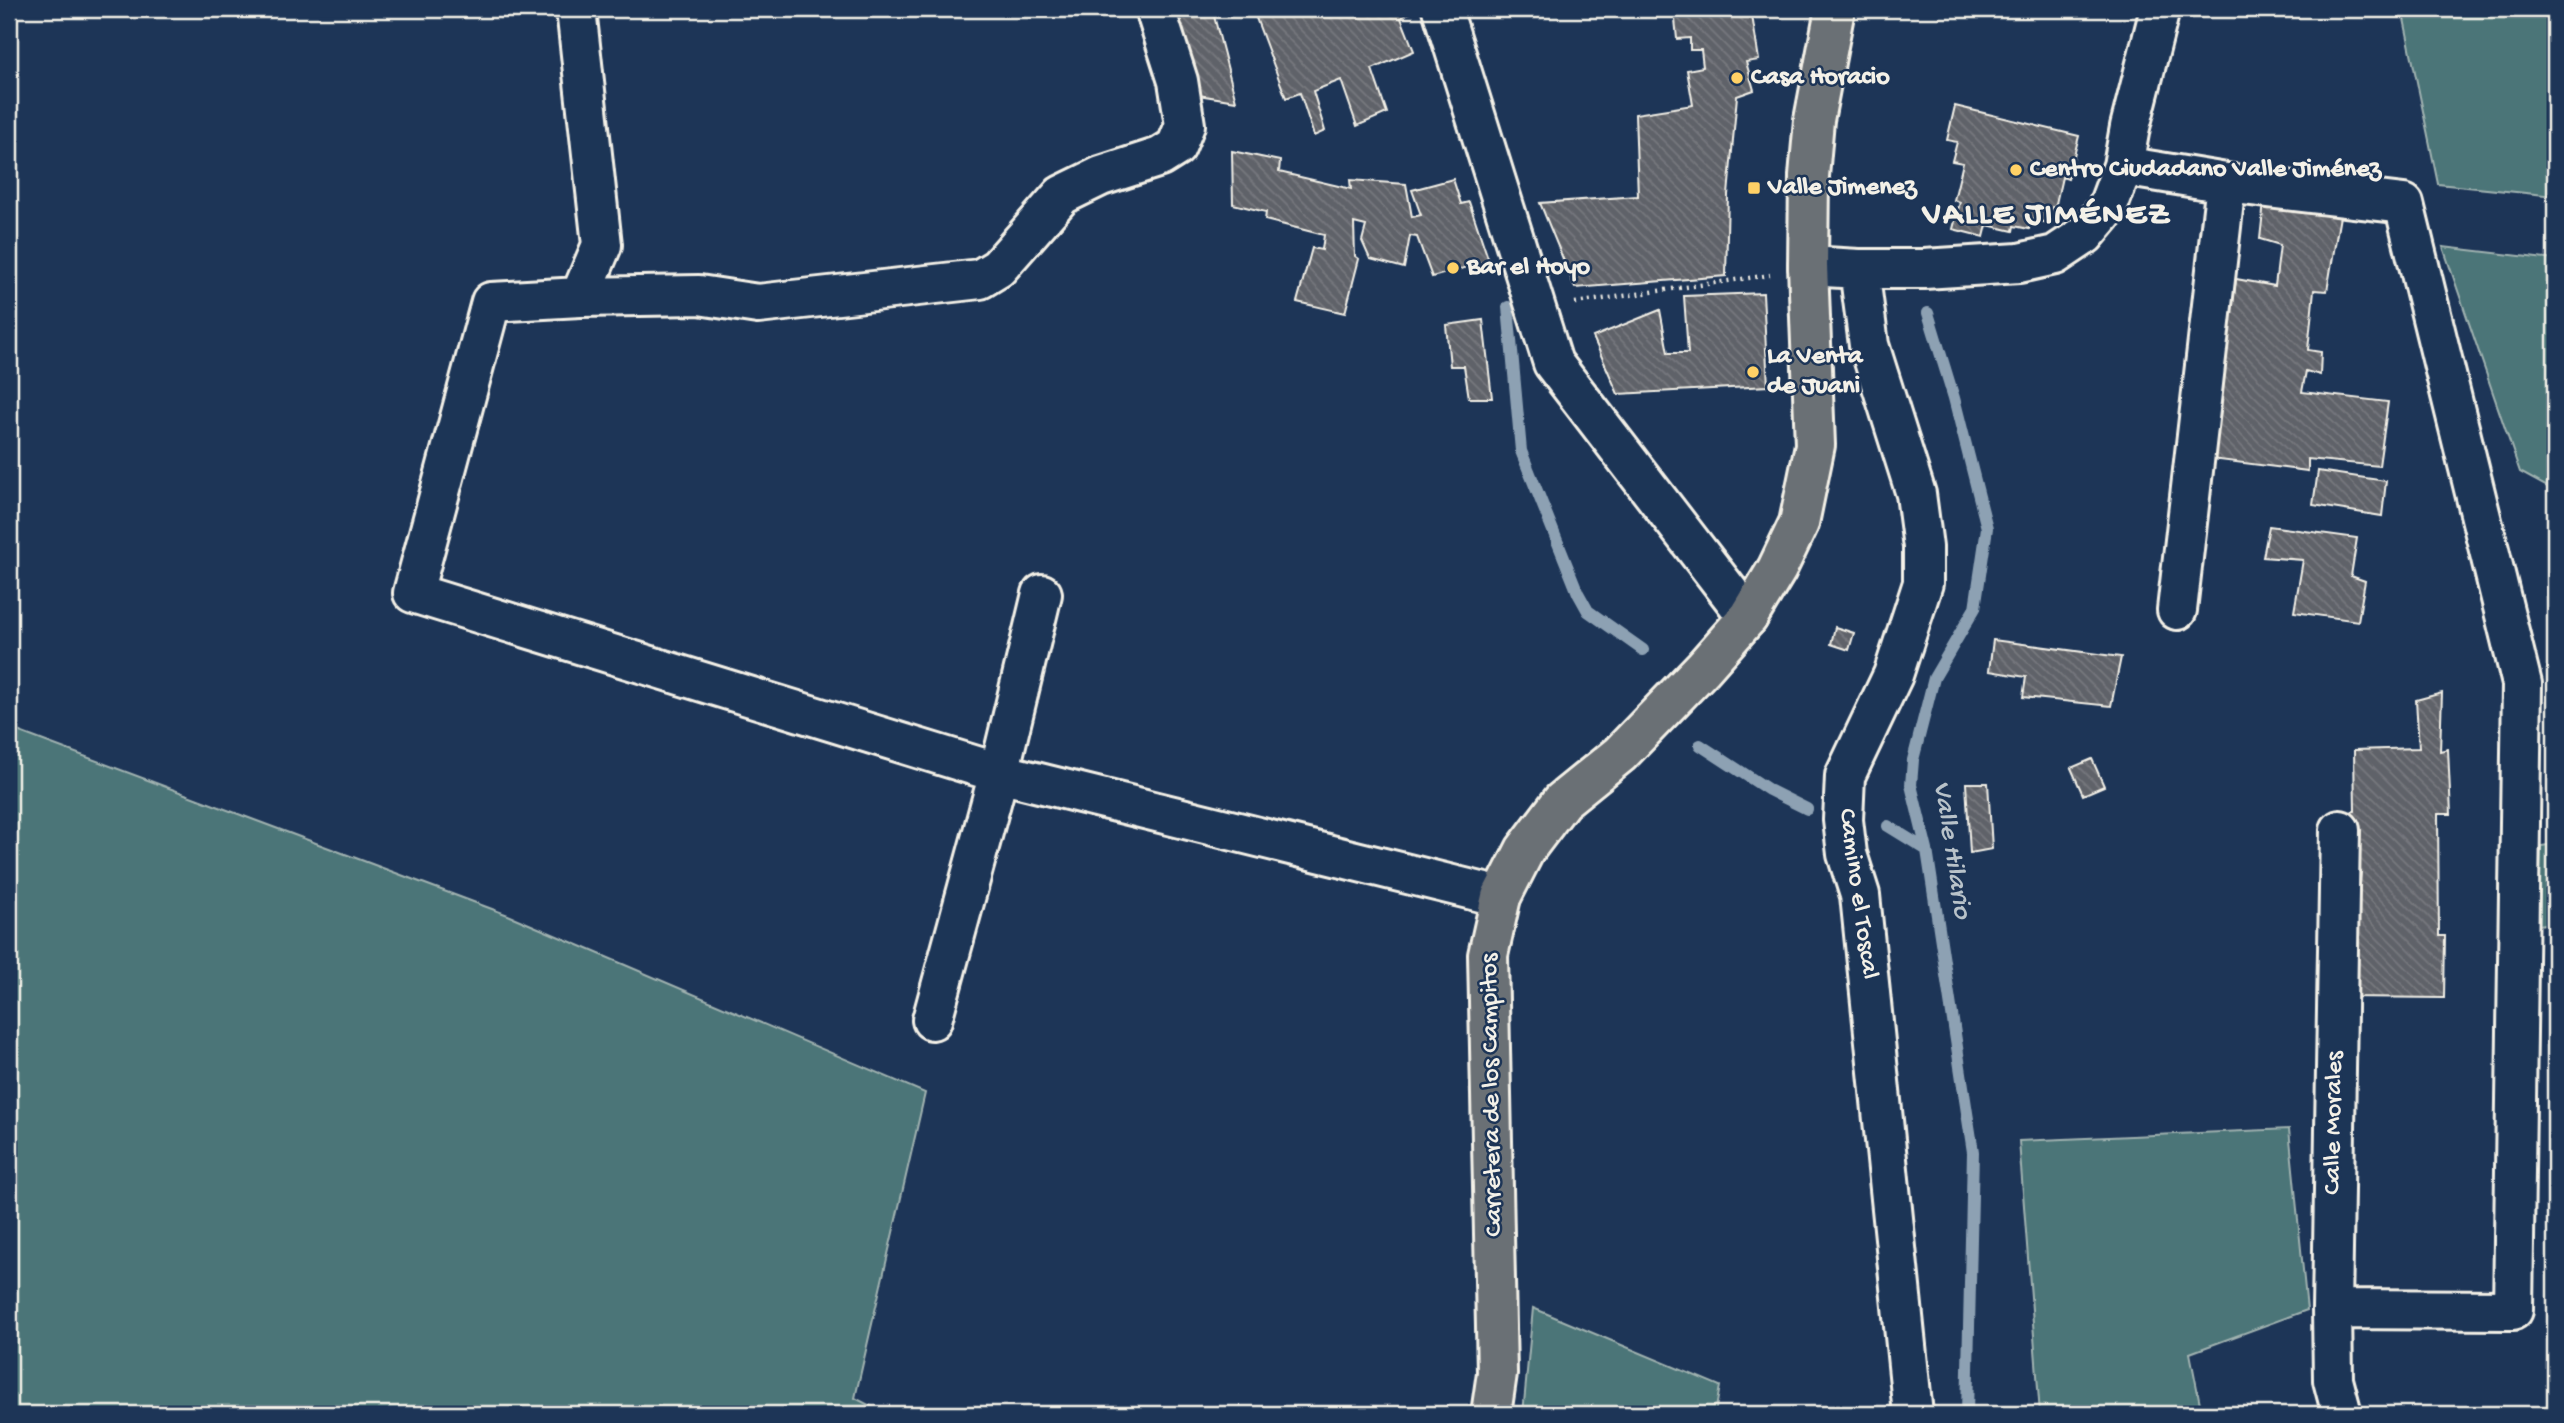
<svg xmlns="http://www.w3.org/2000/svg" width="2564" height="1423" font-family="'Gochi Hand',sans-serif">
  <defs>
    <pattern id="building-back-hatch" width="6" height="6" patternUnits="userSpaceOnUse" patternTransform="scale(1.75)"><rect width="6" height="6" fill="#5f6269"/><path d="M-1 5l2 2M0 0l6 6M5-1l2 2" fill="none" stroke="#77797e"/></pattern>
  </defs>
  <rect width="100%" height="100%" fill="#1d3557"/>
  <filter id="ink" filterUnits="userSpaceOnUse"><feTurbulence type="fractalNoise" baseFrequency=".0143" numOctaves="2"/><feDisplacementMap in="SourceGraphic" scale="14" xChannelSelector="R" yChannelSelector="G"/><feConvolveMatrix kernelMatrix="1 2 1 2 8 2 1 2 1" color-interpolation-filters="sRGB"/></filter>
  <g filter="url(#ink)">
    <path fill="#4b7478" stroke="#a0b2b0" stroke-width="2" d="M2402,9h153v187l-117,-12z
      M2443,247l112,13v231l-35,-19z
      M9,728l499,187 417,178 -70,305 31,16h-877z
      M2555,844v79l-17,2 3,-79z
      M2289,1129l18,181 -117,43 12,61h-162l-21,-273z
      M1533,1308l187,78 -5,28h-192z"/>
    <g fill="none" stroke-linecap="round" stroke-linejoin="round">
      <path stroke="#8da1b3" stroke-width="12" d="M1508,307l13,144 57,142 10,18 55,39
        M1928,313l26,85 33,130 -12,80 -41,70 -21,82 -2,25 16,65 46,302 -6,262
        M1700,745l69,45 38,19
        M1888,826l39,24"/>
    </g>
    <path fill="url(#building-back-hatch)" stroke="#f4f1e8" stroke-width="2" d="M1165,9h55l1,5 -7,2 22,85 -50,-8z
      M1226,9h181l2,4 -8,5 13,33 -42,18 15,44 -30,13 -16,-46 -28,11 12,40 -11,5 -14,-43 -14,5 -33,-88 -25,7z
      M1674,9h77l8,51 -13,2 8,28 -17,6 -9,99 -2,81 -151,12 -35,-85 98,-7 -3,-82 58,-9 -6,-35 16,-3 -2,-17h-11v-12l-13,1z
      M1955,106l124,30 -11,43 -6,-2 -7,31 -3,-1 -4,16 -17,-4 -2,10 -15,-3 -1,5 -26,-6 -3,12 -31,-8 7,-27 -6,-2 9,-37 -11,-2 5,-19 -10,-2z
      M1232,151l48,10 -1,11 72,17 -1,-9 56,4 6,33 9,-2 -9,-25 41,-11 8,25 8,-2 20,59 -57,16 -15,-40 -7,-1 -6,32 -34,-9 -8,-18 4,-15 -12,-3 1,33 4,3 -14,54 -48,-11 15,-54 10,2 2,-15 -59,-15 1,-8 -33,-8z
      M2264,202l76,14 -13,75 -13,-1 -6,60 13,2 -1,23 -14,-4 -4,21 86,10 -9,64 -71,-7v12l-105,-13 13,-120 12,1 8,-60 39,7 5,-41 -20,-6z
      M1763,293l5,93 -150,8 -25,-57 67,-27 8,43h20l-4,-57z
      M1483,320l9,78h-23l-5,-32h-14l-4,-41z
      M2318,471l68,10 -4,35 -69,-11z
      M2269,526l88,12 -6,38 14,5 -7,40 -64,-9 9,-52 -40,-3z
      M1835,627l19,6 -5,17 -18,-6z
      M1993,640l128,17 -10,49 -88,-9 3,-20 -37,-6z
      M2442,693l-2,58 8,-2 3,65h-13l1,122h6l-1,62 -98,-1 10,-61 5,-64 -13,2 1,-62 6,-1 -1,-61 65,-2 -3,-48z
      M2092,759l12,27 -21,9 -12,-27z
      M1966,783h22l4,66 -22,4z"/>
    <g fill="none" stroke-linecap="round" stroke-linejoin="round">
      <defs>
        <path id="minor" d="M576,9l26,236 -22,52 -89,5 -78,291 586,180 502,124
          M1442,9l111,354 195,254
          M2123,166l103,17 178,21 118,480 -9,626 -181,-1
          M1808,266l51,3h65l95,-6 36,-8 30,-20 22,-26 16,-43 7,-39 30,-118
          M1859,269l10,76 47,149 7,53v36l-30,92 -48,101 -2,44 4,34 13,41 53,519
          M580,297l119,-2 59,9 222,-25 18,-11 64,-73 39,-19 59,-19 16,-10 9,-22 -7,-44 -23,-72
          M2177,610l49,-427
          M2340,830l-8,479 1,71 9,34
          M932,1020l67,-247 43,-179"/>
        <path id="major" d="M1491,1414l6,-41 -9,-418 13,-58 24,-47 37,-49 58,-47 83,-86 45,-51 29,-48 22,-46 16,-78 -7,-179 1,-90 5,-56 21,-111"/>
      </defs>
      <use href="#minor" stroke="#f4f1e8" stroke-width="44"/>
      <use href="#major" stroke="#f4f1e8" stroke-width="44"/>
      <path stroke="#f4f1e8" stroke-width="4.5" stroke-dasharray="2 5" stroke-linecap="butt" d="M1575,303l195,-28"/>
      <use href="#minor" stroke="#1d3557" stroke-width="38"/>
      <use href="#major" stroke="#6b6f75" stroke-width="38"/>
    </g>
  </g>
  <g fill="#ffd166" stroke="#1d3557" stroke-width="2.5">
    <circle cx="1737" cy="78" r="7"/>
    <circle cx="2016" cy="170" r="7"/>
    <rect x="1747" y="181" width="14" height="14" rx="3.5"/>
    <circle cx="1453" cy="268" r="7"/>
    <circle cx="1753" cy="372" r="7"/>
  </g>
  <g text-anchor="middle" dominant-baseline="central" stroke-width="5" stroke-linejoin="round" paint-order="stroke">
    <g font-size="26" font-weight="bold" fill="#f4f1e8" stroke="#1d3557" text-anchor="start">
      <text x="1751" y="78">Casa Horacio</text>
      <text x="2030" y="170">Centro Ciudadano Valle Jiménez</text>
      <text x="1768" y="188">Valle Jimenez</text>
      <text x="1467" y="268">Bar el Hoyo</text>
      <text x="1767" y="357">La Venta<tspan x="1767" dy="30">de Juani</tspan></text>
    </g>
    <g font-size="26" fill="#f4f1e8" stroke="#1d3557">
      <text transform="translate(1857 894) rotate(82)">Camino el Toscal</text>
      <text transform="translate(1493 1095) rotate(-91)">Carretera de los Campitos</text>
      <text transform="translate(2335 1123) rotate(-89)">Calle Morales</text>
    </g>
    <g font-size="28" font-style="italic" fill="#b8c2c9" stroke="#1d3557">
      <text transform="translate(1951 850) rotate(81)">Valle Hilario</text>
    </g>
    <g font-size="33" font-weight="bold" letter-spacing="2" fill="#f4f1e8" stroke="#1d3557">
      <text x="2047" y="216">VALLE JIMÉNEZ</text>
    </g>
  </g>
  <rect width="2564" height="1423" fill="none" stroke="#1d3557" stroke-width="35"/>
  <rect x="18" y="18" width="2529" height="1388" fill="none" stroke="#f4f1e8" stroke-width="2.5" filter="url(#ink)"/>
</svg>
